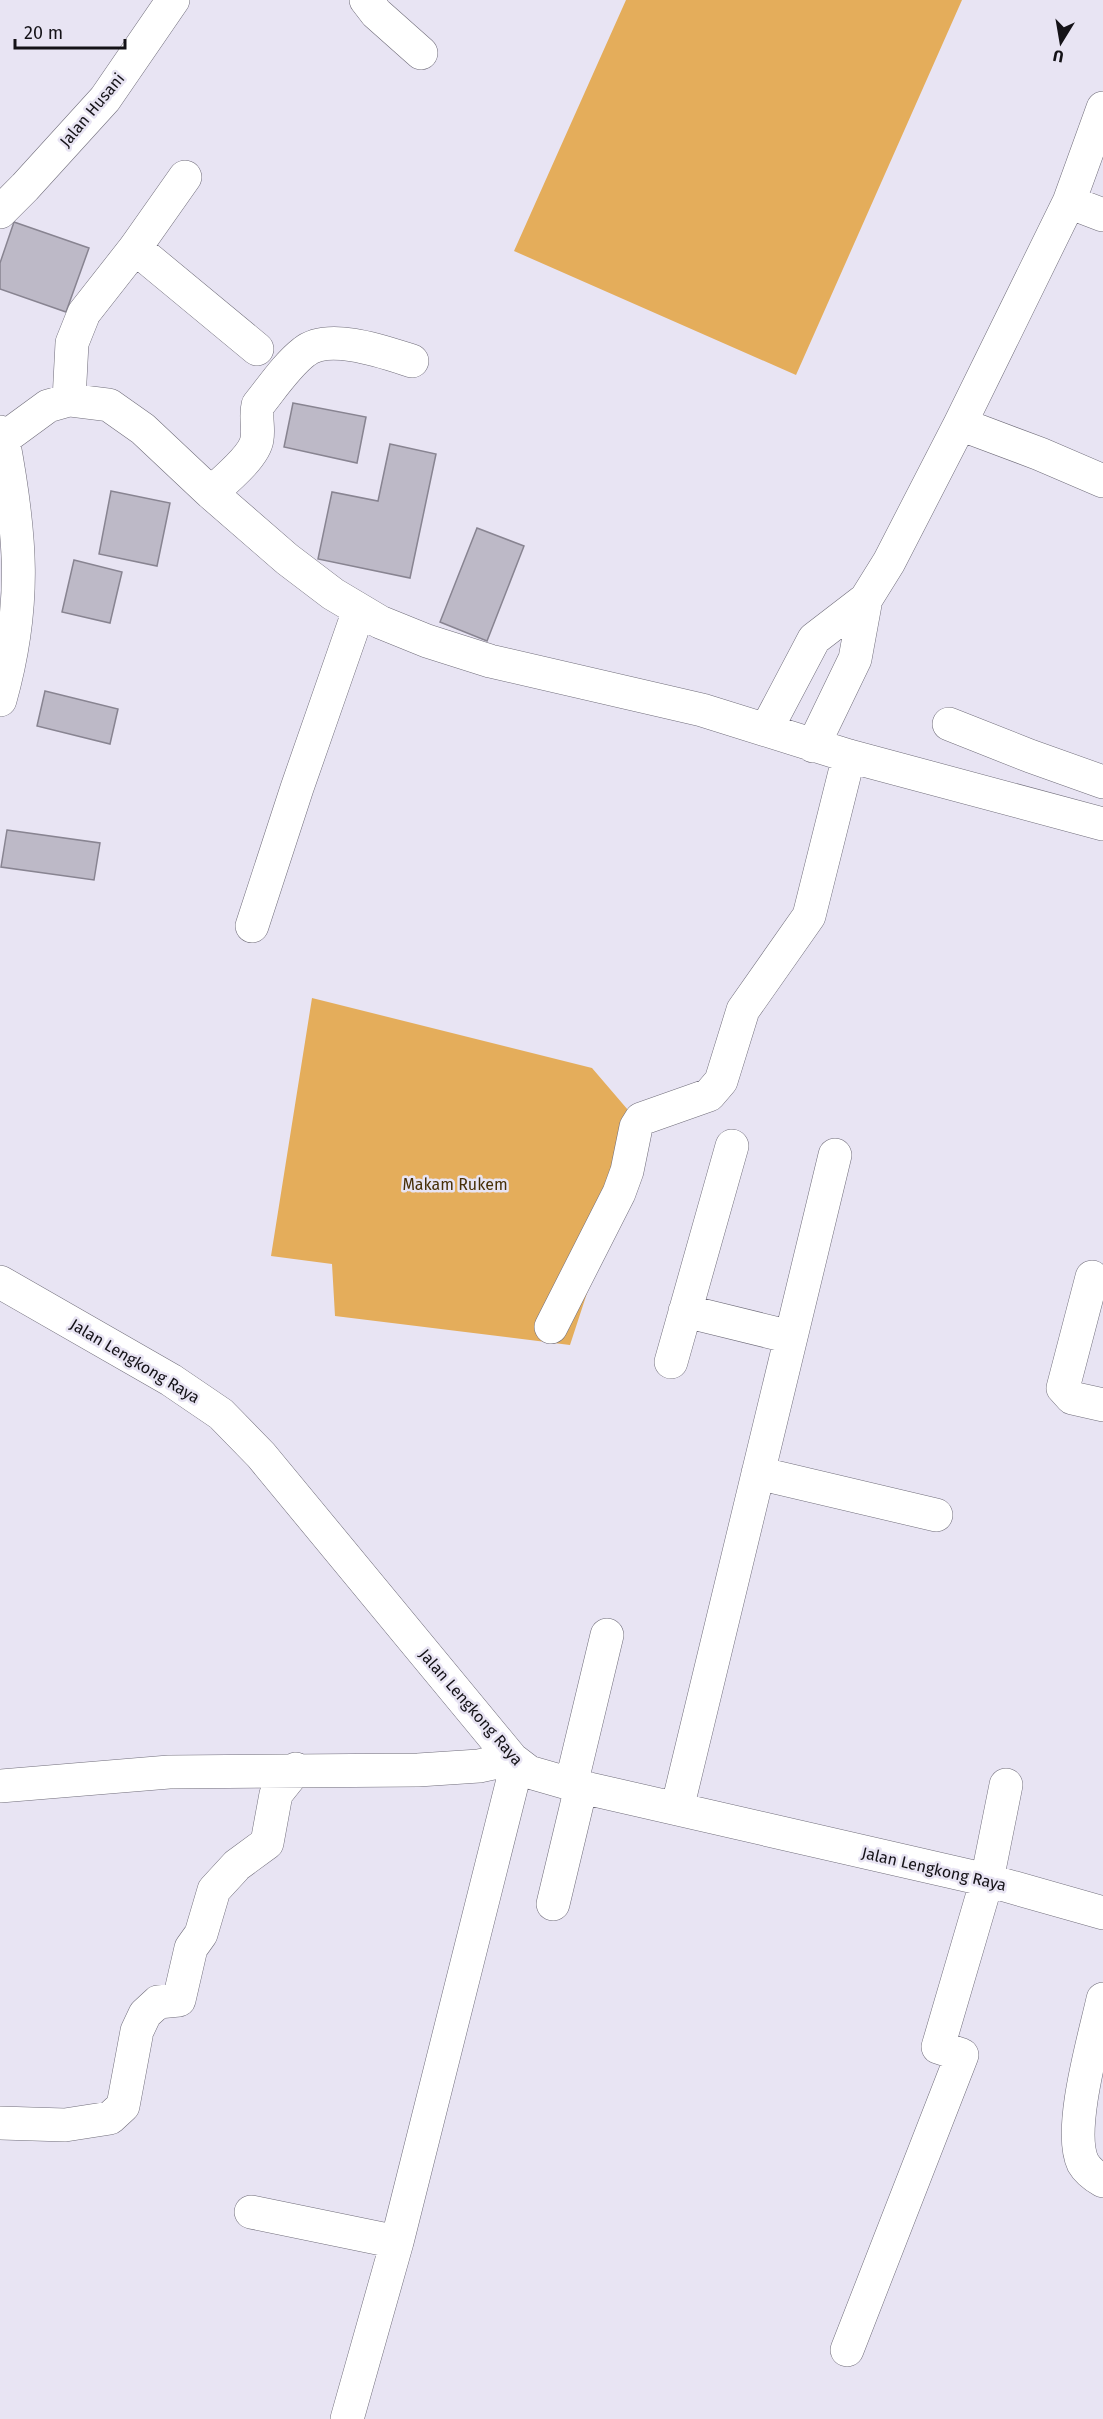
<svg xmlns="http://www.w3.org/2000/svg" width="1103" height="2419" font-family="'Fira Sans',sans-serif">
  <rect width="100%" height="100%" fill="#e8e4f3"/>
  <path fill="#e4ad5b" d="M626,0h336l-166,375 -282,-124z
    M312,998l280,70 54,63 -38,98 -38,116 -235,-29 -3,-52 -61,-8z"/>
  <path fill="#bdb9c7" stroke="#888491" stroke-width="1.5" d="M14,222l75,26 -23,64 -66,-23v-26z
    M293,403l73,14 -9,46 -73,-16z
    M390,444l46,10 -26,124 -92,-19 14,-67 46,9z
    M111,491l59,12 -13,63 -58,-12z
    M477,528l47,18 -37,95 -47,-19z
    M74,560l48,12 -12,51 -48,-11z
    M45,691l73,18 -8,35 -73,-18z
    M7,830l93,13 -6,37 -93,-13z"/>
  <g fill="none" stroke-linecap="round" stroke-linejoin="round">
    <defs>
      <path id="minor" d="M366,0l10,13 45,40
        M1069,202l34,13
        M0,212l25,-25 80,-88 68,-99
        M135,248l122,101
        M69,400l3,-57 12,-30 51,-65 50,-71
        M960,424l80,30 63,27
        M0,432l3,7c18,96 24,165 -3,261
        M3,439l45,-33 21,-6 40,5 34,24 68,64 76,66 46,35 47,28 47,19 63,20 212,49 147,46 254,68
        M211,493c13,-12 44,-37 46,-54 2,-12 -2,-22 1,-34 13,-16 29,-40 46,-53 24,-20 80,0 108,9
        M949,724l81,32 73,26
        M766,730l48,-91 52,-40
        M813,746l42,-87 11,-60 23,-37 71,-138 109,-222 34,-94
        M252,926l45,-138 62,-178
        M1092,1277l-29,111 9,10 31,7
        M0,1282l171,98 50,34 40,41 251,304 17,13 52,15 406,93 116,33
        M685,1311l106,26
        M551,1327l68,-134 8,-22 9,-44 5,-8 68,-24 12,-14 22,-71 66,-94 40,-160
        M671,1362l61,-216
        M758,1473l178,42
        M571,1785l36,-150
        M0,1786l169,-14 249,-2 61,-4 33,-7
        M677,1809l158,-654
        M553,1904l28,-117
        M1103,1999c-8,37 -36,131 -20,164 4,7 13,14 20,18
        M0,2123l65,2 45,-7 13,-12 14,-75 8,-17 13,-12 21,-2 12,-52 10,-14 13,-44 23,-25 30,-22 9,-49 20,-25
        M251,2212l146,30
        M847,2350l115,-295 -24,-8 49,-167 19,-95
        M347,2419l50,-177 120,-478"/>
    </defs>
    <use href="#minor" stroke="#706d7a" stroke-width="34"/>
    <use href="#minor" stroke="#fff" stroke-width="33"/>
  </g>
  <g text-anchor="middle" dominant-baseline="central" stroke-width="5" stroke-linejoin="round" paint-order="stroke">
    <g font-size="16" fill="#141217" stroke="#e8e4f3">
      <text transform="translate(92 110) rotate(-50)">Jalan Husani</text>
      <text transform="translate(135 1361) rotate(31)">Jalan Lengkong Raya</text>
      <text transform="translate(471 1707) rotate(49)">Jalan Lengkong Raya</text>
      <text transform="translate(934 1869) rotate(13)">Jalan Lengkong Raya</text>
    </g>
    <g font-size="16" fill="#472f07" stroke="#e8e4f3">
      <text x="455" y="1184">Makam Rukem</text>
    </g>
  </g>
  <g transform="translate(1061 42) rotate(191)" stroke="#e8e4f3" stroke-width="4.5" paint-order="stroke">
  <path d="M0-4.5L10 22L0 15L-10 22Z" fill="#141217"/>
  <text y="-9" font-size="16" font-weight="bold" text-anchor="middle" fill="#141217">U</text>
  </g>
  <path d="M15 39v9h110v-9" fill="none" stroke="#141217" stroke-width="3"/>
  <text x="24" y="39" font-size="18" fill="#141217" stroke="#e8e4f3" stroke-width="4.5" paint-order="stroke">20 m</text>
</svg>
